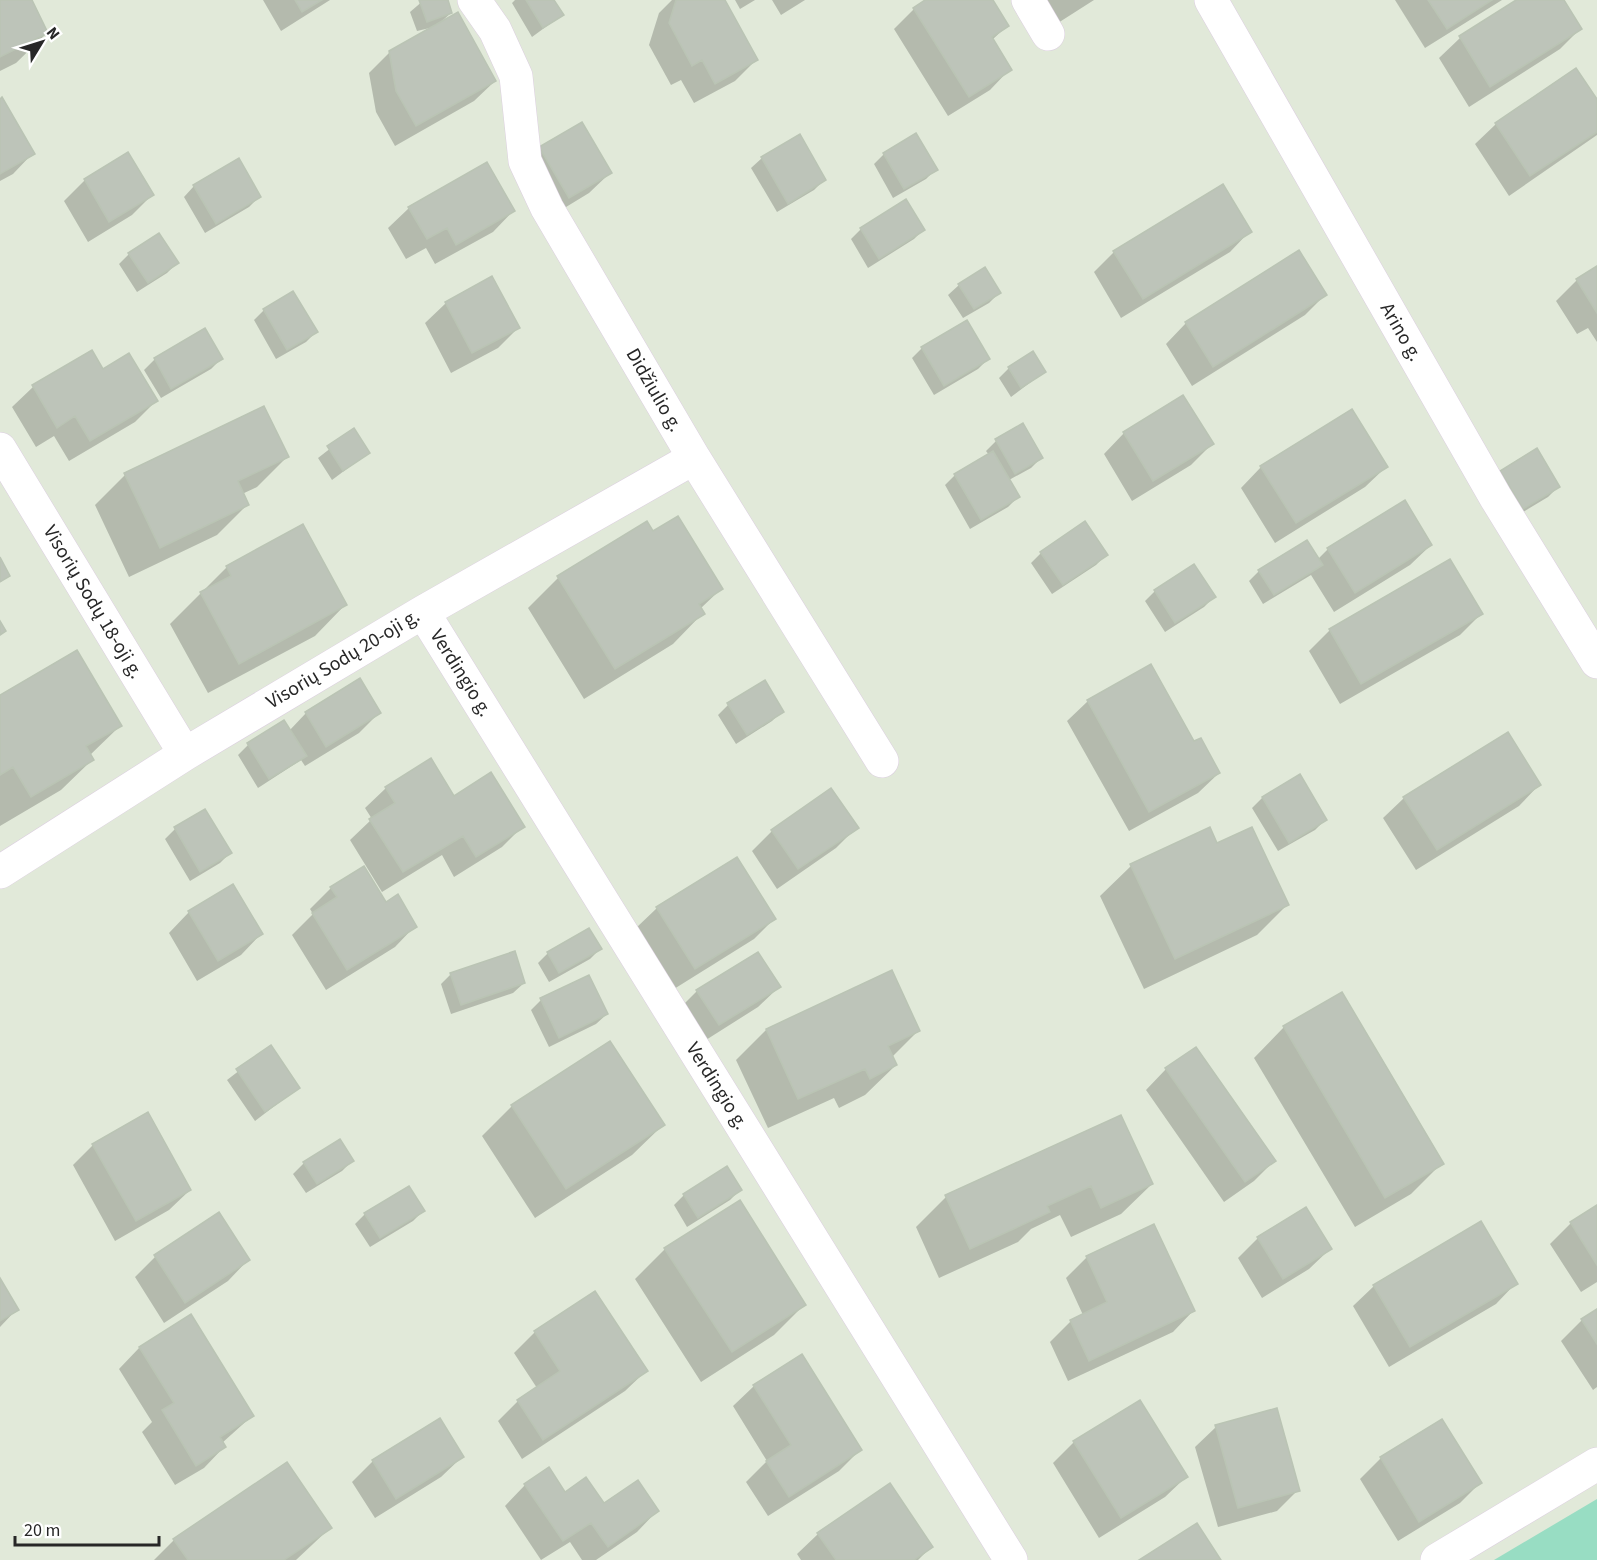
<svg xmlns="http://www.w3.org/2000/svg" width="1597" height="1560" font-family="'Source Sans 3',sans-serif">
  <rect width="100%" height="100%" fill="#e1e9d9"/>
  <path fill="#98ddc3" d="M1597,1499v61h-103z"/>
  <path fill="#0003" d="M0,0h30l17,33 -31,30 -16,8z
    M263,0h67l-49,31z
    M424,0h22l5,13 -9,8 53,60 -21,20 -79,45 -19,-34 -7,-39 21,-21 44,-25 -17,4 -7,-19z
    M515,0h37l10,15 -30,22 -20,-34z
    M672,0h51l33,60 -21,21 -41,22 -13,-23 -10,5 -22,-40 10,-32z
    M735,0h20l-15,9z
    M772,0h33l-24,15z
    M928,0h63l16,26 -15,14 18,29 -20,21 -42,26 -54,-87 20,-20z
    M1029,0h65l-47,30z
    M1395,0h107l-77,48z
    M1519,0h44l17,29 -20,20 -91,58 -30,-49 21,-20z
    M0,100l33,53 -20,21 -13,7z
    M1597,101v34l-88,61 -34,-52 21,-20z
    M799,137l25,43 -10,10 -37,22 -26,-44 11,-10z
    M539,148l71,25 -21,20 -41,25z
    M128,154l25,40 -21,21 -44,27 -24,-41 21,-21z
    M884,154l52,15 -10,10 -33,19 -19,-34z
    M238,160l21,37 -10,10 -44,26 -21,-36 10,-11z
    M905,201l19,28 -10,10 -46,29 -17,-29 10,-10z
    M409,208l104,3 -20,21 -58,32 -9,-16 -20,11 -18,-31z
    M1250,231l-20,21 -109,66 -27,-46 20,-20z
    M129,254l48,9 -10,10 -30,19 -18,-28z
    M1597,268v74l-9,-14 -11,6 -21,-33 21,-21z
    M959,285l40,8 -10,10 -26,15 -15,-23z
    M1325,295l-20,20 -113,71 -26,-42 20,-21z
    M446,303l72,25 -20,20 -47,25 -26,-50z
    M264,310l52,22 -10,10 -30,17 -22,-39z
    M204,330l17,29 -10,10 -50,29 -17,-28 11,-11z
    M922,348l66,11 -10,10 -44,26 -22,-37z
    M92,352l10,19 54,30 -21,21 -66,39 -15,-25 -18,11 -24,-40 21,-20z
    M1009,368l35,4 -33,25 -12,-19z
    M354,430l14,23 -36,27 -14,-22z
    M1124,433l88,11 -21,21 -59,36 -28,-47z
    M996,441l45,17 -10,10 -22,12 9,17 -10,10 -38,22 -25,-44 10,-10 34,-20 -3,-4z
    M287,457l-30,30 -15,7 5,11 -30,30 -88,42 -34,-72 30,-30z
    M1261,467h125l-21,20 -90,56 -34,-55z
    M1501,472l57,15 -10,10 -35,21 -22,-36z
    M1085,523l21,32 -10,10 -44,29 -21,-31 10,-10z
    M653,533l68,56 -21,20 3,4 -30,31 -89,55 -56,-91 30,-30z
    M1431,545l-21,20 -76,47 -23,-37 -48,29 -14,-23 10,-10 58,-11 11,-11z
    M227,567l118,38 -30,31 -107,57 -38,-69z
    M1155,591l59,6 -10,10 -39,25 -20,-31z
    M1481,614l-21,21 -120,69 -31,-53 21,-21z
    M0,697l120,29 -31,30 3,4 -31,30 -61,36z
    M1088,701l106,42 25,30 -21,20 -69,38 -62,-110z
    M728,705l54,6 -10,10 -36,23 -18,-29z
    M306,713h73l-20,20 -54,33 -4,-6 -43,28 -20,-33 10,-10 35,-22 6,8z
    M1300,776l25,44 -10,10 -37,21 -26,-43 10,-10z
    M1539,785l-20,21 -103,64 -33,-52 21,-20z
    M386,788l67,10 70,28 -21,21 -48,30 -12,-22 -60,37 -32,-52 22,-21 -7,-11z
    M205,811l25,42 -10,10 -30,18 -25,-42 10,-10z
    M857,827l-21,21 -59,41 -25,-38 20,-20z
    M1209,829l8,16 70,60 -30,30 -113,54 -44,-93 31,-30z
    M363,868l22,36 30,22 -20,21 -69,43 -34,-55 21,-21 -3,-5 21,-21z
    M657,908l117,11 -20,20 -80,50 -38,-61z
    M189,912l72,22 -20,21 -44,26 -28,-48z
    M589,930l11,19 -10,10 -41,23 -11,-19 10,-10z
    M891,972l27,59 -26,26 4,8 -31,30 -26,13 -5,-10 -66,30 -32,-68 30,-30z
    M451,974l73,9 -11,10 -62,21 -10,-30z
    M779,987l-21,20 -60,38 -22,-33 21,-21z
    M541,1000l66,14 -11,10 -47,23 -18,-37z
    M1284,1027l158,136 -31,31 -56,33 -101,-169z
    M270,1047l28,41 -43,33 -28,-41z
    M1166,1069l108,92 -20,20 -30,21 -78,-112z
    M512,1106l151,19 -31,30 -97,63 -53,-82z
    M1121,1117l31,67 -31,30 -50,23 -11,-22 -29,14 -13,13 -79,36 -23,-51 30,-30z
    M340,1141l12,20 -10,10 -36,22 -13,-19 10,-10z
    M93,1145l97,45 -21,20 -54,31 -42,-76z
    M740,1190l-10,10 -43,27 -13,-22 10,-10z
    M1597,1206v76l-16,10 -31,-48 20,-20z
    M423,1211l-10,10 -43,26 -15,-23 10,-10z
    M1258,1238l72,11 -21,20 -47,29 -24,-40z
    M665,1249l139,56 -30,30 -73,47 -66,-103z
    M155,1257l93,3 -20,21 -64,42 -29,-46z
    M1087,1257l106,54 -20,21 -105,49 -18,-39 21,-21 12,-6 -17,-37z
    M0,1281l17,28 -17,18z
    M1516,1283l-20,21 -107,63 -36,-61 21,-20z
    M595,1293l51,78 -21,20 -103,68 -24,-38 20,-20 19,-13 -23,-35 21,-21z
    M1597,1311v76l-4,3 -32,-49 21,-21z
    M191,1316l61,100 -30,27 2,4 -20,21 -29,17 -33,-53 10,-10 -33,-53 20,-21z
    M754,1386l106,64 -21,21 -71,45 -22,-34 21,-21 -34,-55z
    M1139,1402l47,75 -21,20 -66,41 -46,-75 21,-21z
    M1216,1427l82,63 -21,21 -59,16 -23,-80z
    M462,1457l-21,20 -66,41 -23,-36 21,-21z
    M1381,1458l99,25 -20,20 -62,38 -38,-62z
    M525,1485l78,20 54,6 -20,21 -41,28h-14l-12,-18 -29,18 -36,-54z
    M330,1528l-34,32h-142l20,-20z
    M818,1534l113,13 -13,13h-117l-4,-6z"/>
  <path fill="#bdc4b9" stroke="#bac4b4" stroke-width="1.5" d="M0,0h32l16,33 -48,24z
    M295,0h27l-20,12z
    M419,0h29l4,13 -25,9z
    M526,0h28l10,15 -21,13z
    M676,0h49l33,60 -43,24 -13,-24 -10,6 -23,-43z
    M925,0h68l16,26 -17,11 20,33 -43,27 -56,-89z
    M1428,0h64l-45,29z
    M1516,0h48l18,29 -92,58 -31,-51z
    M458,12l38,69 -80,45 -20,-35 -7,-40z
    M1576,68l21,31v33l-67,44 -35,-53z
    M2,97l33,57 -35,20v-75z
    M582,122l30,51 -43,25 -30,-51z
    M916,133l22,37 -34,19 -21,-36z
    M800,134l26,46 -38,24 -27,-47z
    M128,152l26,43 -45,27 -25,-43z
    M239,158l22,39 -45,27 -23,-39z
    M487,162l28,49 -59,34 -9,-17 -20,11 -19,-32z
    M1223,184l29,48 -109,67 -30,-48z
    M906,199l19,31 -46,29 -19,-31z
    M159,233l20,30 -31,20 -20,-30z
    M1299,250l28,45 -114,72 -28,-45z
    M1597,266v47l-21,-34z
    M985,267l16,26 -27,16 -16,-25z
    M492,276l28,52 -48,25 -27,-51z
    M293,291l25,41 -31,18 -24,-41z
    M967,320l23,39 -46,27 -23,-39z
    M205,328l18,31 -52,30 -17,-31z
    M92,350l11,19 26,-16 29,48 -68,40 -15,-25 -18,12 -25,-43z
    M1033,351l13,21 -25,16 -13,-21z
    M1183,395l31,49 -61,37 -30,-49z
    M264,406l25,51 -51,24 11,24 -89,43 -36,-75z
    M1352,409l36,58 -92,56 -36,-57z
    M1023,423l20,35 -28,16 -20,-35z
    M354,428l16,25 -27,18 -16,-25z
    M1537,448l23,39 -37,22 -23,-38z
    M993,451l27,46 -39,23 -27,-46z
    M1405,500l27,45 -77,48 -28,-45z
    M678,516l45,73 -24,15 6,10 -90,55 -58,-93 90,-55 6,10z
    M1085,521l23,34 -45,30 -23,-33z
    M303,524l44,81 -108,59 -39,-72 31,-16 -5,-10z
    M1307,540l16,25 -49,30 -16,-25z
    M0,557l10,19 -10,6z
    M1450,559l33,55 -122,70 -32,-55z
    M1194,564l22,33 -41,26 -21,-33z
    M0,621l6,10 -6,4z
    M77,650l45,76 -36,20 8,14 -63,37 -18,-30 -13,8v-80z
    M1151,664l43,77 7,-3 19,35 -71,39 -62,-112z
    M360,678l21,35 -55,34 -21,-35z
    M765,680l19,32 -37,23 -20,-32z
    M284,720l23,36 -38,23 -22,-36z
    M1508,732l33,53 -104,65 -34,-53z
    M431,758l23,38 37,-24 34,55 -49,30 -13,-21 -60,36 -34,-53 26,-16 -10,-16z
    M1300,774l27,46 -38,23 -27,-46z
    M831,788l28,40 -61,41 -27,-39z
    M205,809l27,44 -32,19 -26,-45z
    M1210,827l7,16 35,-16 37,78 -114,54 -45,-95z
    M737,857l39,62 -81,50 -39,-62z
    M364,866l22,36 12,-8 19,33 -70,43 -35,-57 25,-16 -7,-10z
    M233,884l30,50 -45,27 -30,-50z
    M589,928l13,21 -43,24 -12,-21z
    M515,951l10,32 -64,22 -11,-32z
    M758,952l23,35 -62,38 -23,-35z
    M892,970l28,61 -32,15 9,19 -27,14 -5,-10 -67,30 -32,-70z
    M589,975l19,39 -49,24 -19,-40z
    M1342,992l102,172 -59,34 -102,-172z
    M610,1041l55,84 -99,64 -55,-84z
    M271,1045l29,43 -35,24 -29,-43z
    M1196,1047l80,114 -31,21 -80,-114z
    M148,1112l43,78 -55,31 -44,-77z
    M1121,1115l32,69 -52,24 -10,-22 -44,20 3,6 -80,37 -25,-54z
    M340,1139l14,22 -37,23 -14,-22z
    M727,1166l15,24 -44,28 -15,-24z
    M409,1186l16,25 -45,27 -16,-25z
    M740,1200l66,105 -74,47 -68,-104z
    M1597,1205v60l-27,-43z
    M1306,1207l26,42 -49,30 -26,-42z
    M219,1212l31,48 -65,43 -31,-48z
    M1481,1221l37,63 -108,63 -37,-62z
    M1154,1224l41,87 -106,50 -19,-41 37,-18 -21,-46z
    M0,1278l19,32 -19,11z
    M595,1291l53,80 -105,69 -26,-40 43,-29 -26,-40z
    M1597,1309v35l-16,-25z
    M191,1314l63,102 -34,21 6,10 -30,19 -34,-56 12,-7 -35,-56z
    M802,1354l60,96 -73,47 -23,-36 25,-16 -38,-60z
    M1140,1400l48,77 -67,41 -48,-77z
    M1277,1408l23,83 -62,17 -23,-83z
    M440,1418l24,39 -68,42 -24,-39z
    M1442,1419l40,64 -63,39 -39,-65z
    M287,1462l45,66 -48,32h-96l-15,-21z
    M549,1467l16,25 21,-15 18,26 34,-23 21,31 -51,36 -17,-24 -28,18 -39,-57z
    M890,1483l43,64 -19,13h-78l-19,-27z
    M1197,1523l24,37h-82z"/>
  <g fill="none" stroke-linecap="round" stroke-linejoin="round">
    <defs>
      <path id="street" d="M474,0l21,30 21,46 9,85 22,47 147,250 188,303
        M1028,0l20,34
        M1211,0l285,498 101,164
        M0,449l185,305
        M423,612l588,948
        M0,872l185,-118 238,-142 271,-154
        M1437,1560l160,-96"/>
    </defs>
    <use href="#street" stroke="#dccfe0" stroke-width="34"/>
    <use href="#street" stroke="#fff" stroke-width="33"/>
  </g>
  <g text-anchor="middle" dominant-baseline="central" stroke-width="4.5" stroke-linejoin="round" paint-order="stroke">
    <g font-size="20" fill="#272727" stroke="#fff">
      <text transform="translate(1401 332) rotate(60)">Arino g.</text>
      <text transform="translate(654 390) rotate(60)">Didžiulio g.</text>
      <text transform="translate(93 602) rotate(59)">Visorių Sodų 18-oji g.</text>
      <text transform="translate(343 659) rotate(-31)">Visorių Sodų 20-oji g.</text>
      <text transform="translate(461 673) rotate(58)">Verdingio g.</text>
      <text transform="translate(717 1086) rotate(58)">Verdingio g.</text>
    </g>
  </g>
  <g transform="translate(42 42) rotate(52)" stroke="#ffffff" stroke-width="4.5" paint-order="stroke">
  <path d="M0-4.5L10 22L0 15L-10 22Z" fill="#272727"/>
  <text y="-9" font-size="16" font-weight="bold" text-anchor="middle" fill="#272727">N</text>
  </g>
  <path d="M15 1536v9h144v-9" fill="none" stroke="#272727" stroke-width="3"/>
  <text x="24" y="1536" font-size="18" fill="#272727" stroke="#ffffff" stroke-width="4.5" paint-order="stroke">20 m</text>
</svg>
